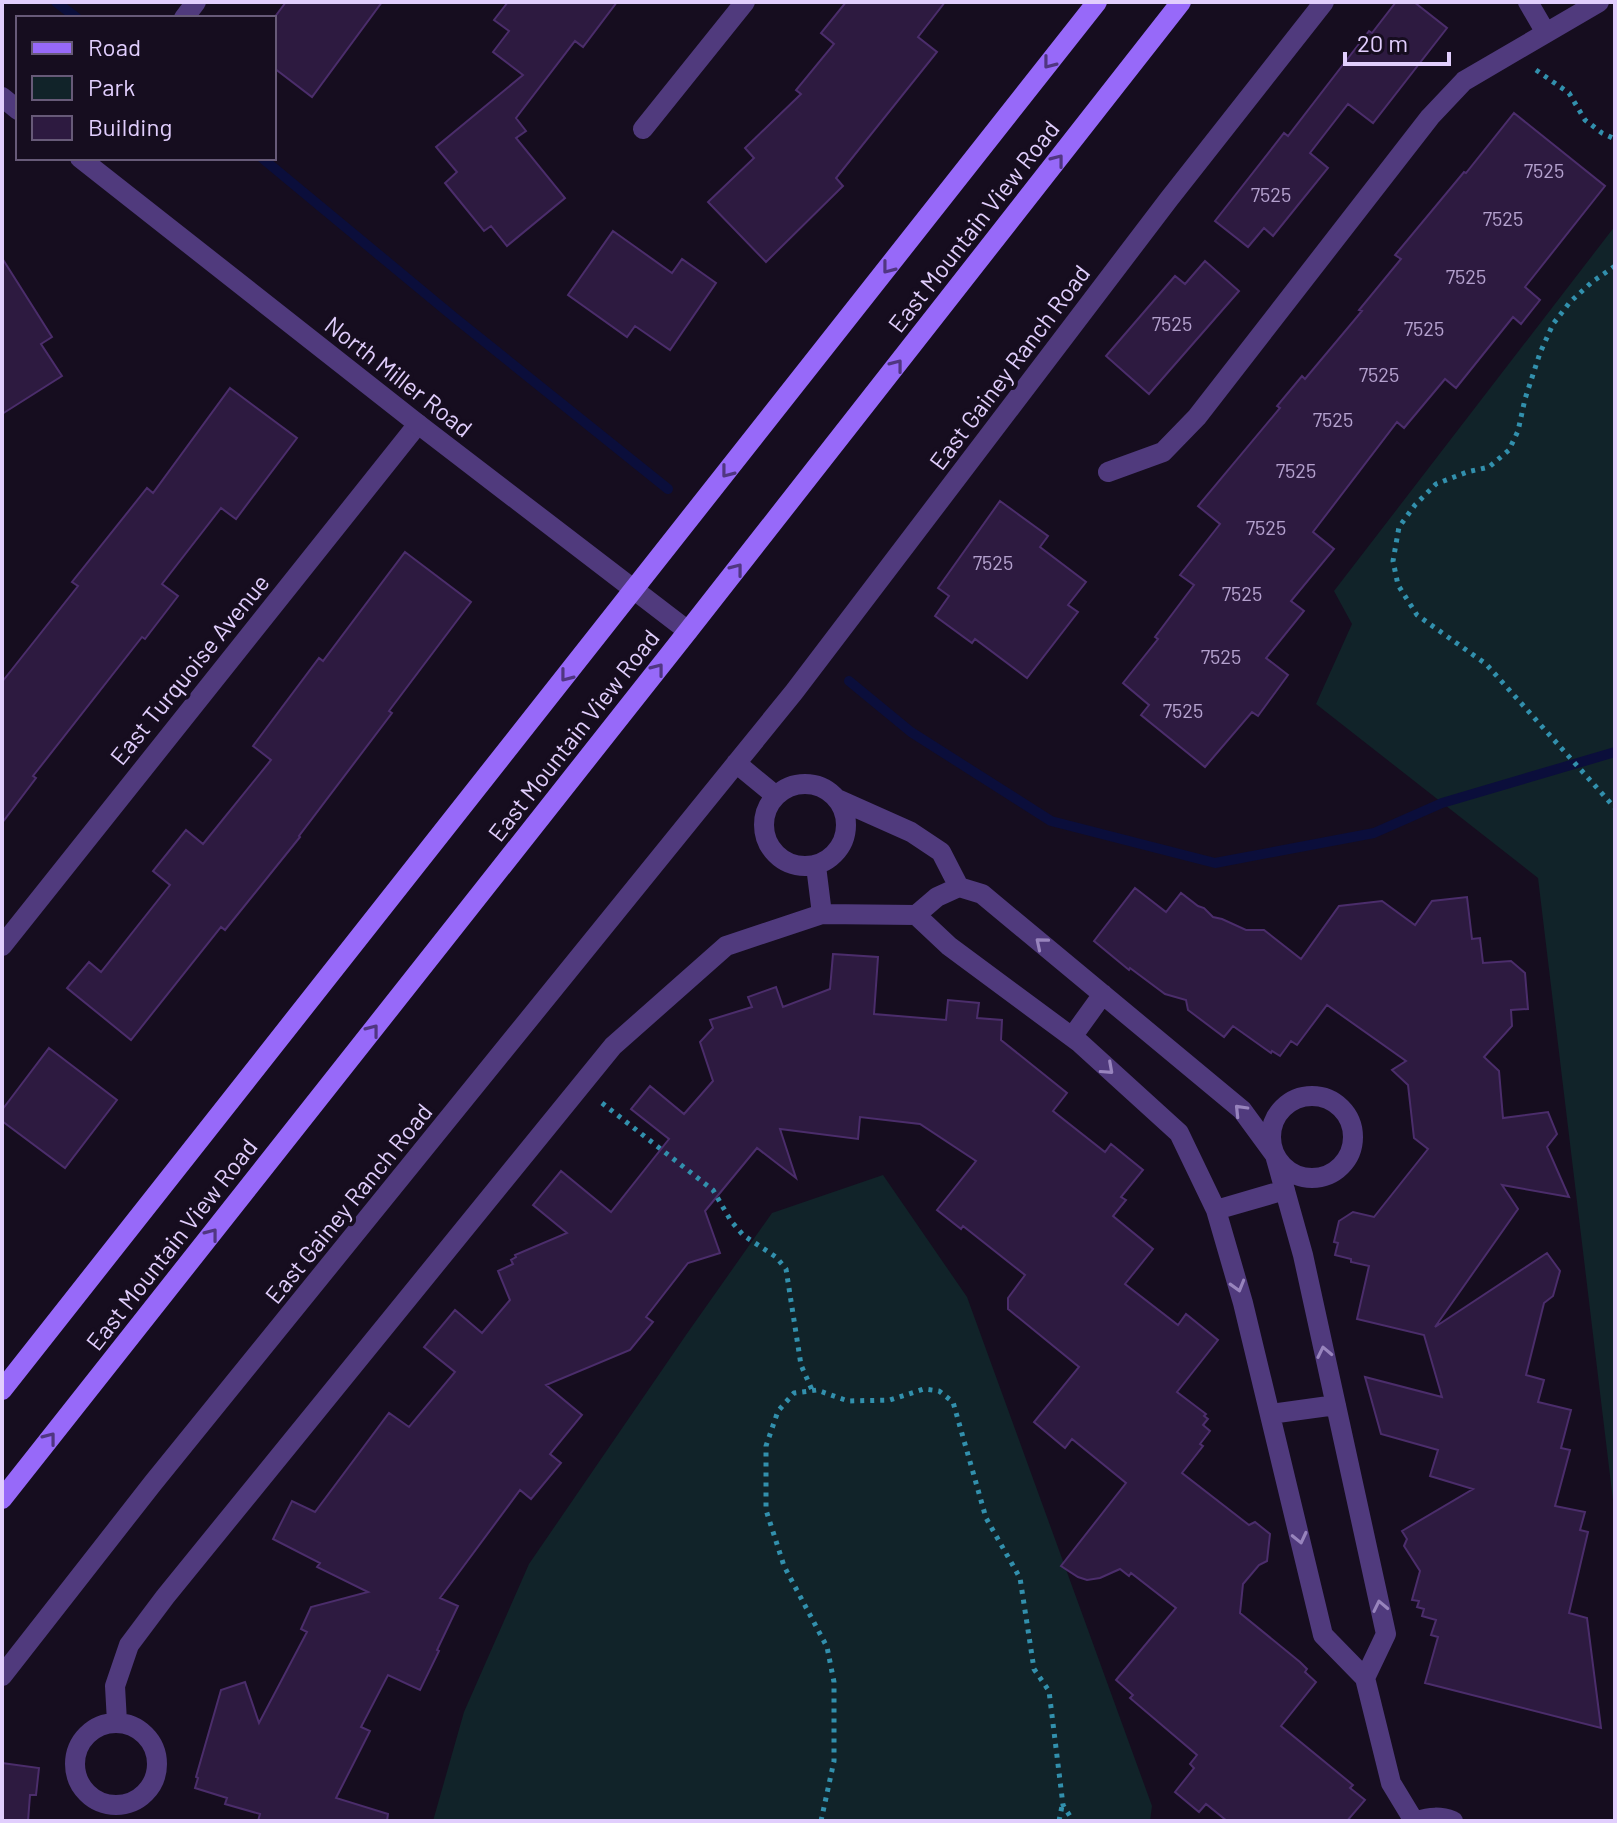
<svg xmlns="http://www.w3.org/2000/svg" width="1617" height="1823" font-family="Barlow,sans-serif">
  <rect width="100%" height="100%" fill="#160d1f"/>
  <path fill="#112329" d="M1615,226v1291l-77,-639 -222,-174 36,-80 -18,-33z
    M883,1175l84,122 185,509 -2,15h-717l31,-109 65,-148 157,-229 86,-122z"/>
  <g fill="none" stroke-linecap="round" stroke-linejoin="round">
    <path stroke="#0b0e3b" stroke-width="10" d="M56,2l21,16
      M262,158l193,160 213,171
      M849,681l62,51 140,89 164,42 159,-30 68,-30 173,-51"/>
  </g>
  <path fill="#2d1a40" stroke="#4b2d6b" stroke-width="2" d="M286,2h96l-70,95 -38,-29v-50z
    M508,2h109l-34,45 -8,-6 -59,77 10,13 -10,7 49,60 -58,48 -16,-20 -7,5 -39,-48 12,-11 -21,-25 87,-72 -30,-23 16,-21 -15,-11z
    M846,2h99l-27,35 19,15 -101,126 7,8 -77,76 -58,-60 46,-44 -9,-10 56,-54 -5,-4 38,-46 -13,-11z
    M1396,2h18l33,26 -74,95 -25,-19 -38,49 18,15 -55,68 -9,-8 -16,19 -33,-26 69,-88 4,3 81,-105 3,2z
    M1514,113l91,73 -80,101 15,13 -19,24 -8,-7 -57,71 -11,-9 -41,49 -7,-6 -84,110 21,17 -43,52 13,10 -38,47 22,17 -30,41 -6,-4 -47,55 -64,-52 8,-10 -26,-22 35,-44 -3,-2 39,-52 -14,-10 40,-51 -22,-18 82,-98 -3,-2 25,-30 3,3 57,-68 -3,-1 42,-51 -6,-4 69,-83 2,1z
    M613,231l59,42 10,-14 34,24 -46,67 -35,-24 -8,11 -59,-42z
    M2,258l50,79 -11,7 21,32 -60,38z
    M1205,261l34,30 -90,103 -43,-38 69,-80 10,8z
    M230,388l67,50 -61,81 -15,-11 -59,76 16,12 -33,43 -3,-2 -109,139 3,2 -34,45v-141l76,-96 -6,-4 75,-94 6,5z
    M1000,501l48,35 -8,11 46,35 -18,23 10,7 -51,66 -52,-39 -3,4 -37,-27 14,-20 -11,-8z
    M405,552l66,50 -82,109 3,2 -93,123 1,1 -75,93 -4,-3 -90,113 -64,-52 22,-26 12,10 69,-87 -17,-14 33,-41 17,14 68,-84 -18,-14 66,-88 4,3z
    M1135,888l31,24 15,-19 17,13 6,2 9,9 9,2 24,11h18l37,29 38,-53 43,-5 33,24 17,-24 35,-4 5,42 8,-1 3,25 28,-2 14,12 3,36 -17,1 1,16 -28,31 15,14 4,47 45,-6 9,22 -10,13 22,50 -67,-12 16,24 -83,118 112,-74 13,18 -7,25 -9,7 -18,72 18,5 -6,22 33,8 -10,38 9,2 -15,56 30,6 -5,18 8,2 -19,81 18,5 14,110 -176,-45 13,-46 -7,-2 5,-15 -14,-4 2,-7 -7,-2 2,-6 -7,-1 8,-29 -16,-25 3,-7 -5,-8 71,-42 -43,-13 8,-26 -57,-16 -16,-57 77,20 -18,-62 -67,-16 12,-53 -18,-4v-3l-16,-4 3,-12 -4,-1 5,-21 14,-9 21,5 54,-68 -14,-11 -6,-53 -16,-15 14,-9 -79,-56 -30,40 -6,-4 -11,15 -8,-5 -1,2 -38,-27 -9,11 -36,-27 -2,-10 -21,-6 -35,-26 -1,2 -35,-29z
    M833,954l45,3 -4,57 72,6 2,-20 31,3 -2,15 25,2 -1,20 66,53 -14,18 52,41 6,-8 32,26 -22,27 5,3 -13,16 40,33 -28,35 53,41 8,-11 32,26 -41,52 29,22 -2,2 4,3 -5,6 7,6 -10,13 3,2 -21,27 67,52 6,-3 15,12 -3,27 -8,4 -16,19 -3,29 60,49 7,7 -2,3 11,10 -35,44 72,59 -3,3 15,12 -18,21h-120l-21,-17 -7,8 -24,-20 19,-24 -4,-4 7,-9 -67,-57 3,-3 -17,-15 60,-72 -45,-35 -2,3 -9,-7 -20,9 -13,2 -9,-3 -17,-11 65,-83 -54,-44 -7,9 -31,-26 45,-55 -71,-58v-11l17,-23 -62,-49 -2,3 -24,-19 39,-49 -56,-37 -60,-7 -2,22 -78,-10 16,49 -39,-30 -52,63 15,42 -32,10 -42,54 7,5 -23,28 -84,35 36,30 -32,39 11,9 -30,36 -11,-9 -80,108 18,8 -21,44 2,1 -19,39 -32,-15 -27,52 9,4 -34,67 52,16 -1,7h-129l2,-7 -35,-10 2,-6 -32,-10 3,-10 -2,-1 25,-87 24,-8 14,41 48,-91 -6,-3 10,-22 57,-15 -51,-25 3,-4 -47,-24 19,-38 23,11 74,-99 20,14 46,-55 -31,-25 31,-37 27,23 28,-33 -12,-29 15,-7 -2,-4 5,-3 -1,-2 52,-22 -34,-28 28,-34 50,41 58,-73 -38,-30 19,-23 34,28 29,-33 -13,-39 13,-14 -3,-8 42,-13 -4,-10 28,-10 7,20 47,-18z
    M49,1048l68,52 -52,68 -63,-47v-11z
    M2,1763l37,5 -3,27h-6l-2,26h-26z"/>
  <g fill="none" stroke-linecap="round" stroke-linejoin="round">
    <path stroke="#3290ad" stroke-width="5" stroke-dasharray="4 6" stroke-linecap="butt" d="M1536,70l33,23 16,27 17,13 13,6
      M1615,266l-23,16 -22,20 -17,22 -13,29 -15,46 -7,32 -9,19 -20,17 -22,5 -31,12 -21,21 -16,22 -6,34 5,24 19,30 69,49 129,144
      M602,1103l111,87 18,31 12,14 33,22 10,12 15,96 11,25
      M821,1821l13,-60v-79l-7,-35 -43,-81 -18,-56v-64l12,-35 16,-18 23,-3 31,11 42,-1 34,-11 15,2 14,11 33,116 34,60 14,91 15,22 14,114 10,16
      M1059,1821l3,-15"/>
    <path stroke="#503a7d" stroke-width="20" d="M1528,2l18,31
      M184,18l12,-16
      M643,129l102,-127
      M1108,472l55,-20 34,-35 233,-300 34,-36 135,-79
      M736,763l40,33
      M764 825a41 41 0 1 1 82 0a41 41 0 1 1-82 0Z
      M837,799l74,33 30,20 18,35
      M816,866l6,48
      M916,915l21,-18 22,-10 23,7 260,216 33,45 28,100 83,379 -21,44
      M2,946l416,-522
      M1072,1037l31,-43
      M1271 1137a41 41 0 1 1 82 0a41 41 0 1 1-82 0Z
      M1216,1210l69,-20
      M1270,1414l66,-9
      M2,1676l151,-193 641,-791 375,-493 155,-197
      M117,1722l-2,-36 14,-41 36,-48 448,-551 113,-100 96,-32 94,1 33,31 131,97 99,90 37,77 27,93 80,332 42,43 26,105 23,38
      M75 1764a41 41 0 1 1 82 0a41 41 0 1 1-82 0Z
      M1416,1821c14,-4 24,-5 37,0"/>
    <path stroke="#503a7d" stroke-width="20" d="M2,97l16,13
      M80,158l338,266 270,207"/>
    <path stroke="#9769f9" stroke-width="20" d="M2,1390l1095,-1388
      M2,1499l686,-868 493,-629"/>
  </g>
  <defs><path id="oneway-chevron" d="M-2-3.5L2.5 0L-2 3.5" fill="none" stroke-width="1.6" stroke-linecap="round" stroke-linejoin="round" transform="scale(2)"/></defs>
  <g stroke="#503681">
    <use href="#oneway-chevron" transform="translate(1049 63) rotate(128)"/>
    <use href="#oneway-chevron" transform="translate(1058 160) rotate(-52)"/>
    <use href="#oneway-chevron" transform="translate(888 268) rotate(128)"/>
    <use href="#oneway-chevron" transform="translate(897 365) rotate(-52)"/>
    <use href="#oneway-chevron" transform="translate(727 472) rotate(128)"/>
    <use href="#oneway-chevron" transform="translate(737 569) rotate(-52)"/>
    <use href="#oneway-chevron" transform="translate(658 669) rotate(-52)"/>
    <use href="#oneway-chevron" transform="translate(566 676) rotate(128)"/>
    <use href="#oneway-chevron" transform="translate(373 1030) rotate(-52)"/>
    <use href="#oneway-chevron" transform="translate(212 1234) rotate(-52)"/>
    <use href="#oneway-chevron" transform="translate(50 1438) rotate(-52)"/>
  </g>
  <g stroke="#9884bd">
    <use href="#oneway-chevron" transform="translate(1041 943) rotate(-140)"/>
    <use href="#oneway-chevron" transform="translate(1108 1069) rotate(42)"/>
    <use href="#oneway-chevron" transform="translate(1240 1110) rotate(-134)"/>
    <use href="#oneway-chevron" transform="translate(1238 1286) rotate(74)"/>
    <use href="#oneway-chevron" transform="translate(1324 1352) rotate(-102)"/>
    <use href="#oneway-chevron" transform="translate(1300 1538) rotate(77)"/>
    <use href="#oneway-chevron" transform="translate(1380 1606) rotate(-102)"/>
  </g>
  <g text-anchor="middle" dominant-baseline="central" stroke-width="8" stroke-linejoin="round" paint-order="stroke">
    <g font-size="20" fill="#b4a1ce">
      <text x="1544" y="170">7525</text>
      <text x="1271" y="194">7525</text>
      <text x="1503" y="218">7525</text>
      <text x="1466" y="276">7525</text>
      <text x="1172" y="323">7525</text>
      <text x="1424" y="328">7525</text>
      <text x="1379" y="374">7525</text>
      <text x="1333" y="419">7525</text>
      <text x="1296" y="470">7525</text>
      <text x="1266" y="527">7525</text>
      <text x="993" y="562">7525</text>
      <text x="1242" y="593">7525</text>
      <text x="1221" y="656">7525</text>
      <text x="1183" y="710">7525</text>
    </g>
    <g font-size="24" fill="#e1cefd" stroke="#160d1f">
      <text transform="translate(973 226) rotate(-52)">East Mountain View Road</text>
      <text transform="translate(1009 367) rotate(-53)">East Gainey Ranch Road</text>
      <text transform="translate(399 376) rotate(38)">North Miller Road</text>
      <text transform="translate(189 669) rotate(-51)">East Turquoise Avenue</text>
      <text transform="translate(573 735) rotate(-52)">East Mountain View Road</text>
      <text transform="translate(348 1203) rotate(-51)">East Gainey Ranch Road</text>
      <text transform="translate(171 1244) rotate(-52)">East Mountain View Road</text>
    </g>
  </g>
  <rect width="1617" height="1823" fill="none" stroke="#e1cefd" stroke-width="8"/>
  <rect x="16" y="16" width="260" height="144" fill="#160d1f" stroke="#675a78" stroke-width="2"/>
  <rect x="32" y="42" width="40" height="12" fill="#9769f9" stroke="#675a78" stroke-width="2"/>
  <text x="88" y="56" font-size="24" fill="#e1cefd">Road</text>
  <rect x="32" y="76" width="40" height="24" fill="#112329" stroke="#675a78" stroke-width="2"/>
  <text x="88" y="96" font-size="24" fill="#e1cefd">Park</text>
  <rect x="32" y="116" width="40" height="24" fill="#2d1a40" stroke="#675a78" stroke-width="2"/>
  <text x="88" y="136" font-size="24" fill="#e1cefd">Building</text>
  <path d="M1345 52v12h104v-12" fill="none" stroke="#e1cefd" stroke-width="4"/>
  <text x="1357" y="52" font-size="24" fill="#e1cefd" stroke="#160d1f" stroke-width="6" paint-order="stroke">20 m</text>
</svg>
